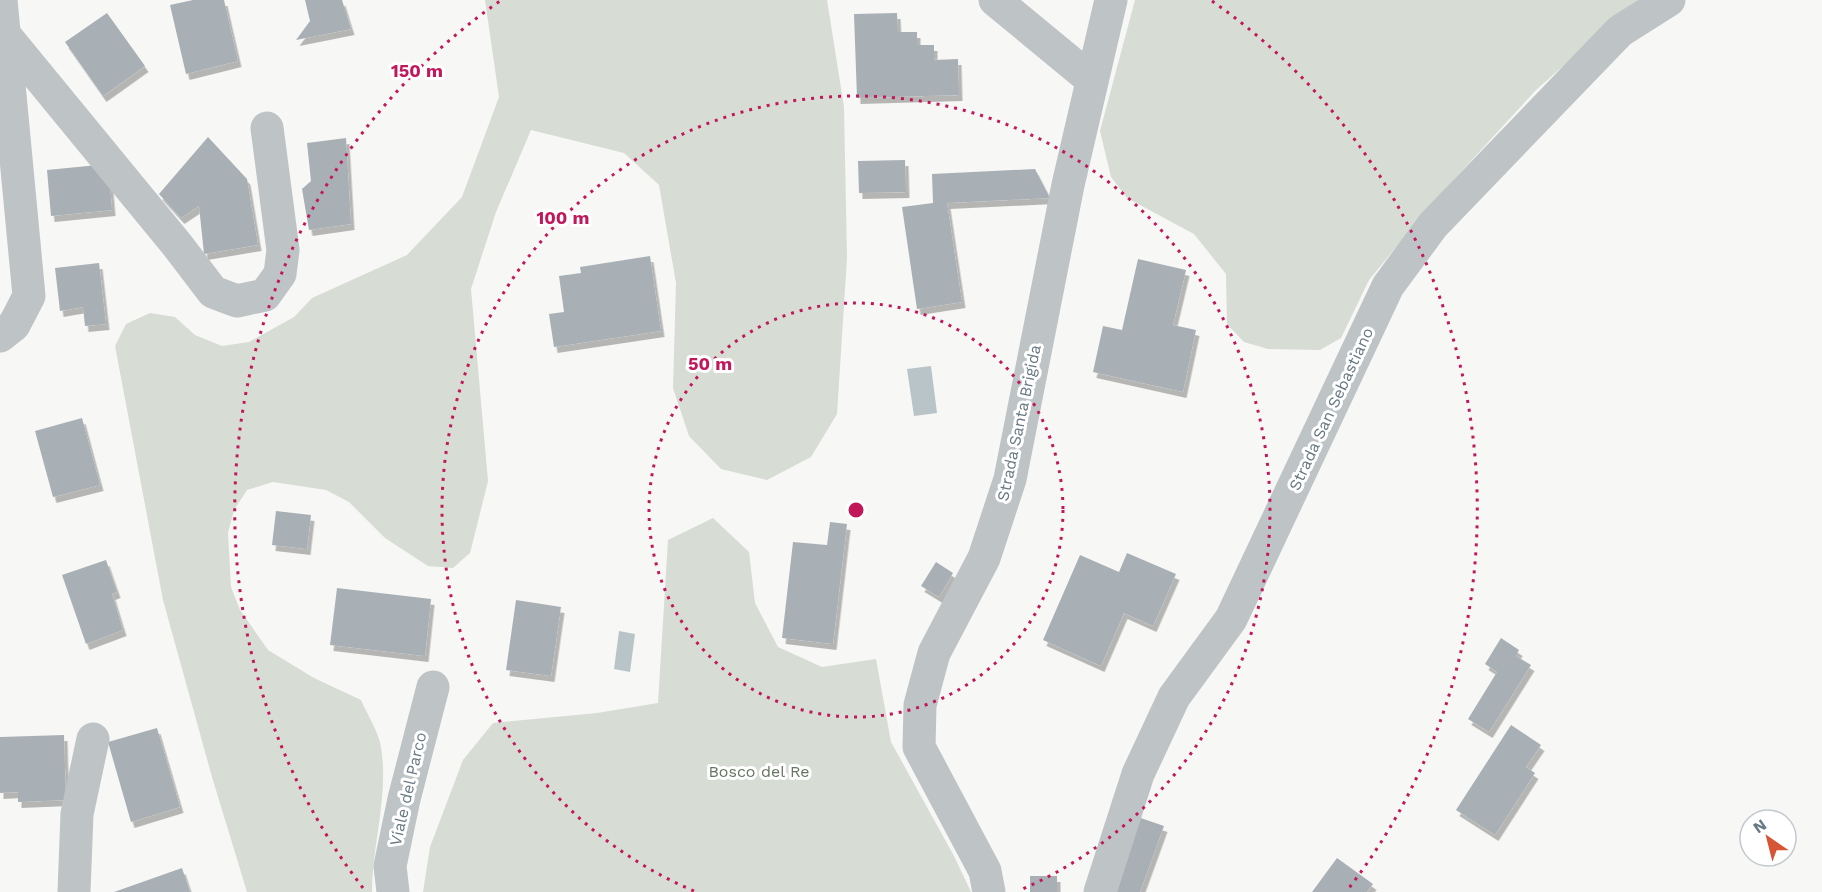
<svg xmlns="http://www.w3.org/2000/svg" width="1822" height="892" font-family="'Work Sans',sans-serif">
  <defs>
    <filter id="shadow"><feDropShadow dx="3.5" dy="6" stdDeviation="0" flood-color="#0004"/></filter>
  </defs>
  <rect width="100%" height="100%" fill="#f7f7f5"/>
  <path fill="#d7dcd4" d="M485,0h342l17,107 3,151 -10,156 -26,43 -44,23 -46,-11 -32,-33 -16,-48 3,-105 -17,-98 -35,-32 -93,-23 -35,82 -25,77 17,192 -18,72 -17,15 -25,-2 -43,-28 -36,-36 -23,-12 -53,-8 -26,8 -13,20 -6,23 3,54 9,23 28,40 46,28 47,22c6,14 18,33 20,47 8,49 -9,97 -9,145h-125l-35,-115 -49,-177 -48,-254 11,-22 24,-11 25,4 20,18 27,11 27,-4 45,-25 18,-19 95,-43 55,-58 37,-100z
    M1135,0h503l-102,90 -100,109 -67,81 -28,58 -21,12 -52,-1 -24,-7 -17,-18 -1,-50 -32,-40 -67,-36 -16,-21 -11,-46z
    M713,518l36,34 6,51 23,44 44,20 54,-8 15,83 63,114 17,36h-548l7,-45 33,-87 30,-37 104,-10 61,-10 10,-163z"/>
  <path fill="#b8c4c8" d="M931,366l6,47 -23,3 -7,-47z
    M619,631l16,3 -5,38 -16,-3z"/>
  <path fill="#a8b0b5" filter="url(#shadow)" d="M193,0h31l14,61 -52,13 -16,-69z
    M305,0h37l9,29 -55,11 14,-19z
    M107,13l38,53 -42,30 -38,-54z
    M897,13l1,19h19v13h17v15l24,-1 1,36 -102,3 -3,-84z
    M208,137l39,42 11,66 -54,9 -5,-48 -18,12 -22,-24z
    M346,138l5,86 -42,6 -7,-41 9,-8 -4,-38z
    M905,160l1,32 -47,1 -1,-32z
    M108,164l4,46 -61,6 -4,-46z
    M1035,169l15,29 -103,5 15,99 -45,7 -15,-102 31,-4 -1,-29z
    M650,256l11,75 -107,16 -5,-33 15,-2 -5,-36 22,-3 -1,-6z
    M1138,259l48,11 -13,55 23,5 -13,62 -90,-20 10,-46 19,4z
    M99,263l7,61 -21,2 -2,-19 -23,4 -5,-43z
    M82,418l18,67 -47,12 -18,-66z
    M276,511l35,4 -4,34 -35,-4z
    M830,522l17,2 -14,120 -51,-6 11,-96 34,3z
    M1127,553l49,21 -23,52 -29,-13 -23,53 -58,-26 37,-85 39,17z
    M106,560l11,32 -5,2 11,36 -37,14 -24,-69z
    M936,562l17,11 -14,24 -18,-11z
    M337,588l94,11 -6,57 -95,-11z
    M516,600l45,7 -10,69 -45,-6z
    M1501,638l18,12 -3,6 15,9 -42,67 -21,-13 29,-47 -12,-8z
    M1511,725l30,20 -15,22 9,6 -40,62 -39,-25z
    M157,728l23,79 -49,15 -23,-80z
    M64,735l2,65 -48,2v-10l-18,1v-56z
    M1132,815l32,11 -24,66h-37z
    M1337,858l36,26 -6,8h-55z
    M182,868l8,24h-76z
    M1030,876h27v16h-27z"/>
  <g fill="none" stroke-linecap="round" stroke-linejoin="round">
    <path stroke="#bec3c6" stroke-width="33" d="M995,0l97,80
      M4,34l174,212 35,46 24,9 28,-6 15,-21 3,-24 -16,-122
      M0,336l14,-11 15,-29 -28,-296
      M74,892l3,-78 16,-75
      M393,892l-3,-26 14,-67 29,-112
      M989,892l-4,-21 -66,-124 1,-42 14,-52 50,-95 26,-79 58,-294 43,-185
      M1100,892l38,-118 36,-77 57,-78 157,-333 45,-61 187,-194 49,-31"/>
  </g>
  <g fill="none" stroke="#c2185b" stroke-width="3" stroke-dasharray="3 6">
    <circle cx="856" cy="510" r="207"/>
    <path d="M694 891A414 414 0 1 1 1018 891"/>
    <path d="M363 888A621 621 0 0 1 500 1M1212 1A621 621 0 0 1 1349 888"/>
  </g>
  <g text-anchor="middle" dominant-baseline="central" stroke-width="6" stroke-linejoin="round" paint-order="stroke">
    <g font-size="16" fill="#687984" stroke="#fff">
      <text transform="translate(1331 409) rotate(-65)">Strada San Sebastiano</text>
      <text transform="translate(1019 423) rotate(-78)">Strada Santa Brigida</text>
      <text transform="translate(408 789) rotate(-77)">Viale del Parco</text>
    </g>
    <g font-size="16" fill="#677663" stroke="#fff">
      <text x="759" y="771">Bosco del Re</text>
    </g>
  </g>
  <circle cx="856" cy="510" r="9" fill="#c2185b" stroke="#fff" stroke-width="3"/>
  <g font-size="18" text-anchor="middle" font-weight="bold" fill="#c2185b" stroke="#fff" stroke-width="6" stroke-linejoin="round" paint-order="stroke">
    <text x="417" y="77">150 m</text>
    <text x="563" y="224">100 m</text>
    <text x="710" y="370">50 m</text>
  </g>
  <g transform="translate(1768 838) rotate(325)"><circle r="28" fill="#ffffff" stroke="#c3c9ce" stroke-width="1.5"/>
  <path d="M0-4.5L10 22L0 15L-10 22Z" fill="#d75535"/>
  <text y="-9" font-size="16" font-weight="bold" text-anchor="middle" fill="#687984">N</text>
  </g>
</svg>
